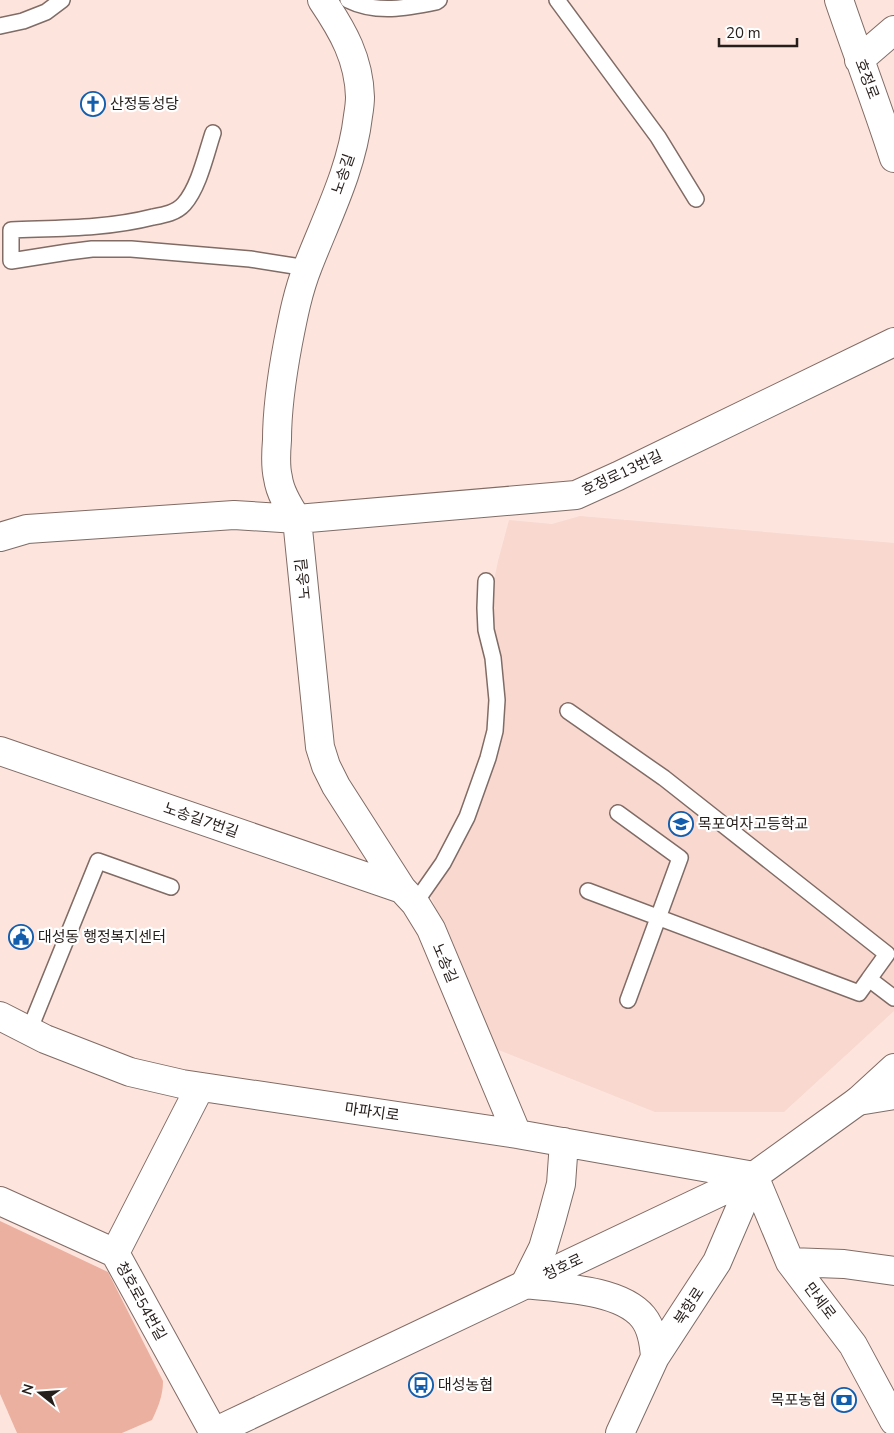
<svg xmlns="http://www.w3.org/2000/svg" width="894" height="1433" font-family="'Nunito Sans','Noto Sans KR',sans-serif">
  <rect width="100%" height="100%" fill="#fde5de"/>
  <path fill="#f8d8cf" d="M580,516l314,27v468l-110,101h-129l-164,-65 -60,-150 29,-56 42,-152 -11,-94 7,-34 11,-41 43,4z"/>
  <path fill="#ebb0a0" d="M0,1221l108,51 55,109c0,15 -5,26 -11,39l-30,13h-105l-17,-39z"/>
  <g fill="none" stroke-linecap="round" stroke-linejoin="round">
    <defs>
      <path id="service" d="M348,0c28,14 59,8 88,2l3,-2
        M557,0l101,137 38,62
        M0,26l23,-5 23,-9 16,-12
        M213,133c-7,21 -14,54 -29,71 -8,9 -20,11 -31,13 -47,12 -95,11 -142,13v31l57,-9 24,-3h39l119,10 57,9
        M568,711l96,67 223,176 -18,25 25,19
        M618,813l62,45 -52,142
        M588,891l271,102 10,-14
        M415,903l28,-40 24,-46 21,-59 7,-27 2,-31 -4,-42 -7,-28 -1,-22 1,-27
        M29,1031l69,-170 73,26"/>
      <path id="minor" d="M322,0c21,31 37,59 38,97 0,6 -1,13 -2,19 -6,53 -31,101 -50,150 -10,25 -15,51 -20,77 -6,32 -11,64 -11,97 -1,12 -2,26 1,38 2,15 11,29 19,41l23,228 6,19 10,20 66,103 13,14 16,26 86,205
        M839,0c18,53 38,105 55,158
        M859,60l35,-30
        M0,537l27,-8 207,-14 63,4 279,-24 42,-19 276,-134
        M0,751l402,138
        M0,1016l45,23 85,33 52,12 335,50 237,42 36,86 63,83 41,76
        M858,1101l36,-6
        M0,1201l115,52 99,180
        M115,1253l85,-166
        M790,1262l54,2 50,7
        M525,1284l18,-36 8,-27 10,-37 3,-42"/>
      <path id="tertiary" d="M525,1284c34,4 95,5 118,33 9,11 11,26 12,40
        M212,1433l542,-257 104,-75 36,-33
        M620,1433l35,-76 62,-95 37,-86"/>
    </defs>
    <use href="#service" stroke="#806b65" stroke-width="18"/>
    <use href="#minor" stroke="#806b65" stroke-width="30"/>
    <use href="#tertiary" stroke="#806b65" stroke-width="30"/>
    <use href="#service" stroke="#fff" stroke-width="15"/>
    <use href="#minor" stroke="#fff" stroke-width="28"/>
    <use href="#tertiary" stroke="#fff" stroke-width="28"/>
  </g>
  <defs>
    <symbol id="church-ring" viewBox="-11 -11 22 22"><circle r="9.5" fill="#fff" stroke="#135dad" stroke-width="1.5"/><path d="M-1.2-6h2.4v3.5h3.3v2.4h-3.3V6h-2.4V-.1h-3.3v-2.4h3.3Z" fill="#135dad"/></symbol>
    <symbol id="school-ring" viewBox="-11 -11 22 22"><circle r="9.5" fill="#fff" stroke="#135dad" stroke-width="1.5"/><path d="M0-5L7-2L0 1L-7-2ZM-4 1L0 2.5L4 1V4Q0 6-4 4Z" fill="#135dad"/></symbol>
    <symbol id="civic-ring" viewBox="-11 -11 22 22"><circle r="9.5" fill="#fff" stroke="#135dad" stroke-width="1.5"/><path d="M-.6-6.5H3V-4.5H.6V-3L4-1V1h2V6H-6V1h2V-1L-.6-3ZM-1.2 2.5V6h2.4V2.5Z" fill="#135dad"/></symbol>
    <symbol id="bus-ring" viewBox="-11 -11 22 22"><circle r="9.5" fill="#fff" stroke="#135dad" stroke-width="1.5"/><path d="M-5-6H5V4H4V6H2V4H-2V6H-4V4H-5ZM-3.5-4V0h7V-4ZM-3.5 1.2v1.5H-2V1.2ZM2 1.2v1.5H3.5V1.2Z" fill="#135dad"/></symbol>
    <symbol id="bank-ring" viewBox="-11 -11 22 22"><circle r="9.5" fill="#fff" stroke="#135dad" stroke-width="1.5"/><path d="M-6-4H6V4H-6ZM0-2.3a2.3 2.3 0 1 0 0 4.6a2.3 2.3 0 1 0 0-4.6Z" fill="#135dad"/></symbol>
  </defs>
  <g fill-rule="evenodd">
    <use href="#church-ring" x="79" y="90" width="28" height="28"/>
    <use href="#school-ring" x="667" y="810" width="28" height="28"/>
    <use href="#civic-ring" x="7" y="923" width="28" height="28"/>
    <use href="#bus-ring" x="407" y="1371" width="28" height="28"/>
    <use href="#bank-ring" x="830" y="1386" width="28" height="28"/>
  </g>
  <g text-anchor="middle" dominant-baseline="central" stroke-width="4.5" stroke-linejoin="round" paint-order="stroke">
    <g font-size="15" fill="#261e1b" stroke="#fff">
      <text transform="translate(867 79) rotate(69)">호정로</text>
      <text transform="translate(343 174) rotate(-71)">노송길</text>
      <text transform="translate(622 473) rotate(-25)">호정로13번길</text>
      <text transform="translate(303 579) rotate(-96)">노송길</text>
      <text transform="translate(201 820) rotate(19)">노송길7번길</text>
      <text transform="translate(445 963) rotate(67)">노송길</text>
      <text transform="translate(372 1112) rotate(8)">마파지로</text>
      <text transform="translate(563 1267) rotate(-25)">청호로</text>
      <text transform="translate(141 1301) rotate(61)">청호로54번길</text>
      <text transform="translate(820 1301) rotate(53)">만세로</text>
      <text transform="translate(689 1306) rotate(-57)">북항로</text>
    </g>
    <g font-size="15" fill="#261e1b" stroke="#fff" text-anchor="start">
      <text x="110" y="104">산정동성당</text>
      <text x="698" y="824">목포여자고등학교</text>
      <text x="38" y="937">대성동 행정복지센터</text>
      <text x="438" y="1385">대성농협</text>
      <text x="826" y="1400" text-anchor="end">목포농협</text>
    </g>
  </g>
  <g transform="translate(40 1393) rotate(287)" stroke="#ffffff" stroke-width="4" paint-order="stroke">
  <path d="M0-4L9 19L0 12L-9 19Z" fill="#261e1b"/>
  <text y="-8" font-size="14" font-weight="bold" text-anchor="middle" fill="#261e1b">N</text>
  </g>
  <path d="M719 38v8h78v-8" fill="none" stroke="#261e1b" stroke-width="2.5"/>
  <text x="726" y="38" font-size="15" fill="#261e1b" stroke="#ffffff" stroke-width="4" paint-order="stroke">20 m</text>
</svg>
